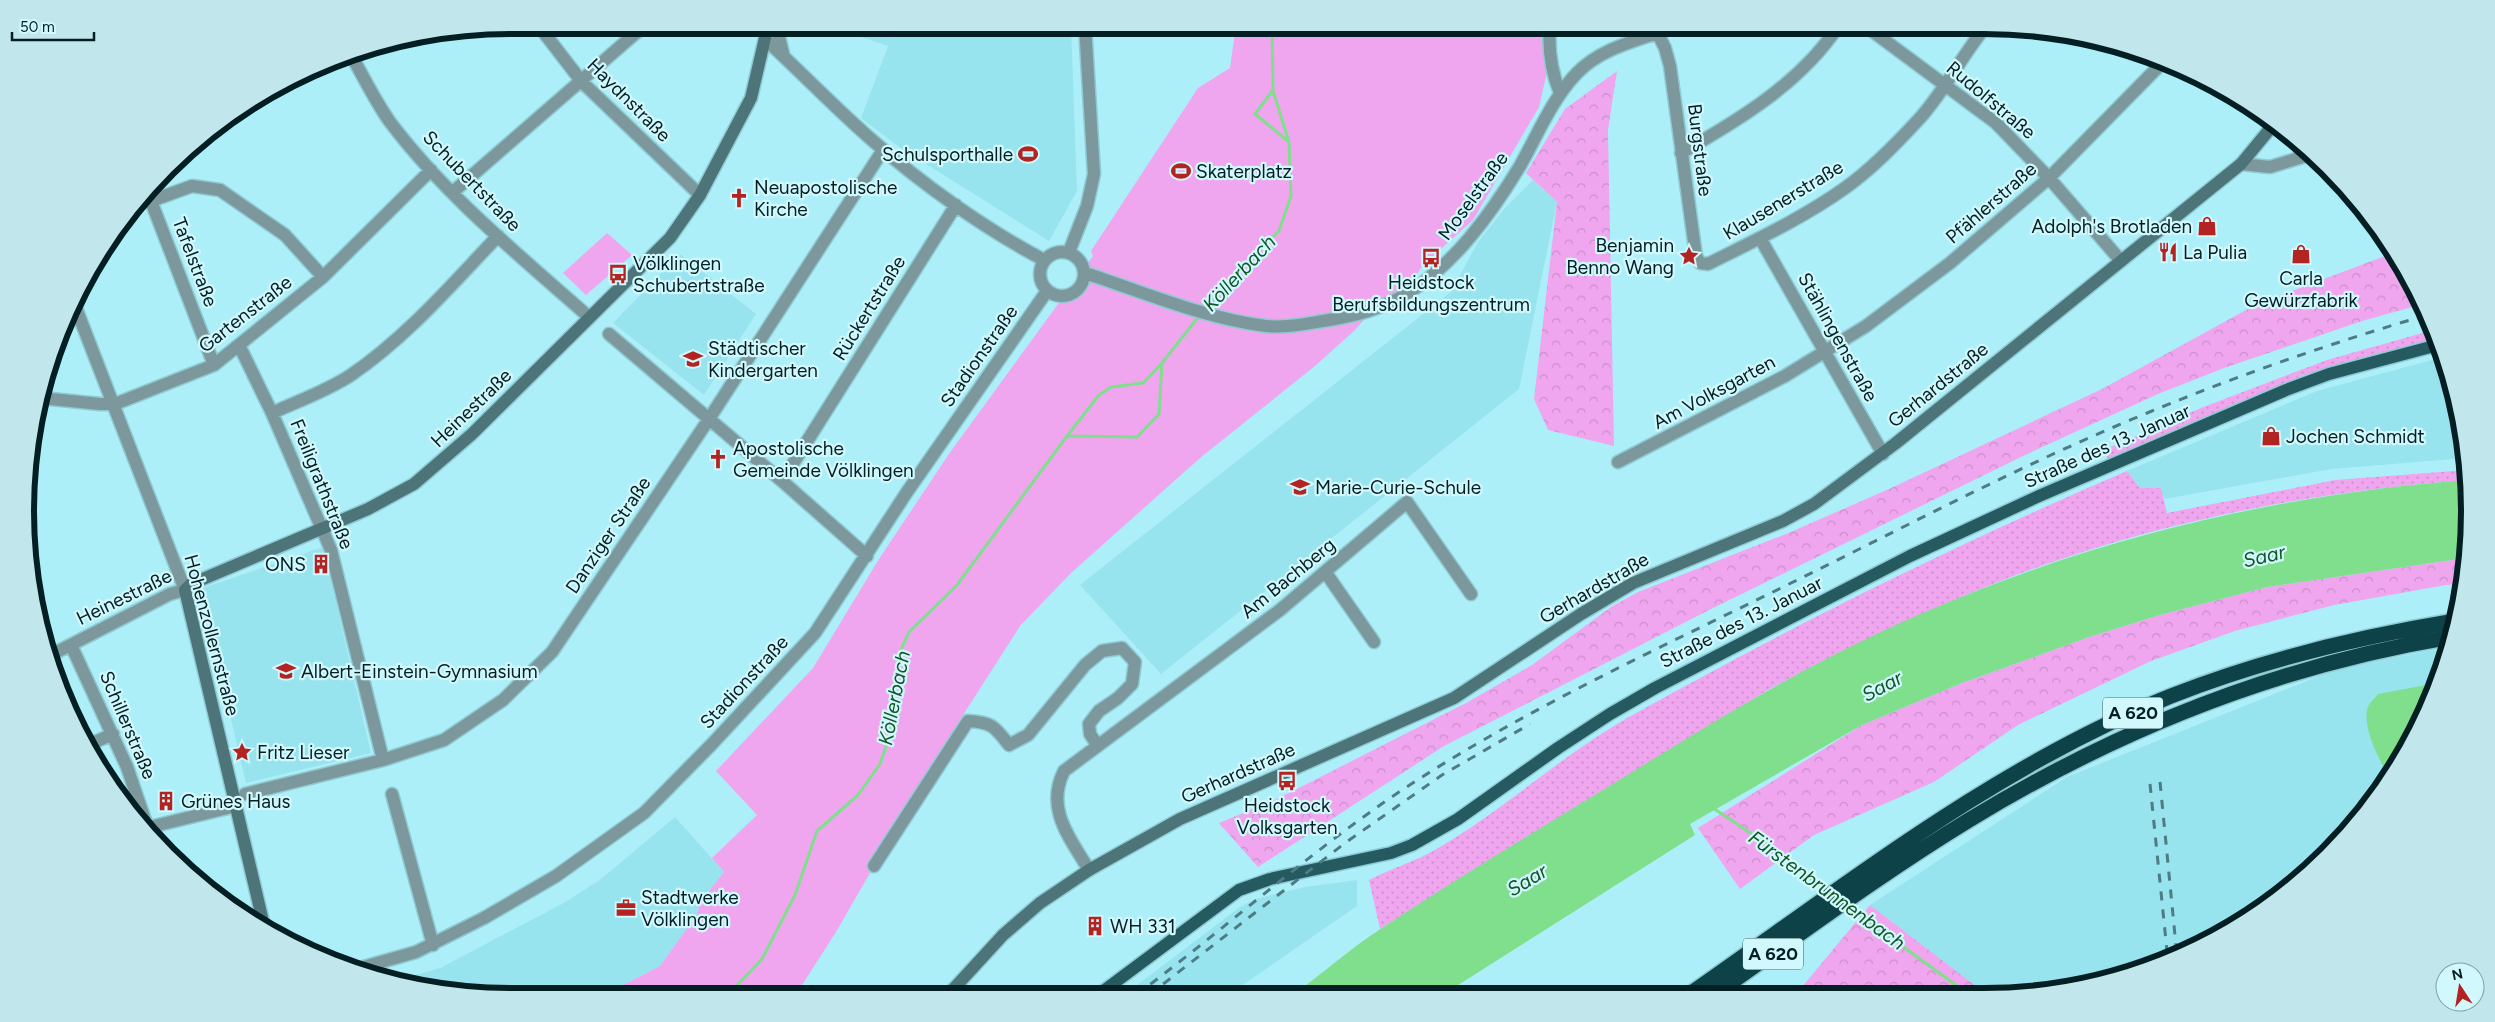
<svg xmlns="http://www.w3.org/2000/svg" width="2495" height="1022" font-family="Figtree,sans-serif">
  <defs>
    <pattern id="grass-dots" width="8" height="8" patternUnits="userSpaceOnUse" patternTransform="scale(1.25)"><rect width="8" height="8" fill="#efa6ee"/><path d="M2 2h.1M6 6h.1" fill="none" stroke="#cb8ecc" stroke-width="1.8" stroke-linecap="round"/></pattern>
    <pattern id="forest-crowns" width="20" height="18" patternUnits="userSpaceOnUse" patternTransform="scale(1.25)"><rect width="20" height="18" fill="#efa6ee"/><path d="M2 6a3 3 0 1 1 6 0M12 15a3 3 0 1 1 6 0" fill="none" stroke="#cb8ecc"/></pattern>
  </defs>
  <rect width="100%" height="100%" fill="#adeff9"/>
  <path fill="#97e3ee" d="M837,25h234l6,166 -28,50 -147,-92 -41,-31 27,-72 -33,-11z
    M1533,180l24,22 -38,187 -358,285 -81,-89 371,-293 27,-50 27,-34z
    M680,254l76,60 -52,81 -91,-72z
    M2443,357l10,28 12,73 -133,11 -168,30 -3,-11h-21l-13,-17 190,-80z
    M323,547l48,206 -125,30 -46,-194z
    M2449,647l-5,20 -56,114 -84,96 -134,83 -122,33h-63l-115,-88 197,-128 272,-109z
    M675,817l49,55 -25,32 -1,9 -38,53 -60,31h-89l-109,-18 38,-11 122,-64 38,-24z
    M1357,880v26l-129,89h-104l116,-88 15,-8 50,-12z"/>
  <path fill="url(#grass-dots)" d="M2433,330l3,8 -132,37 -196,84 -4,-9 97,-42 126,-48z
    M2467,470l2,10c-169,12 -339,47 -496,112 -70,29 -138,62 -205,98l-388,239 -11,-49c23,-12 48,-19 71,-33 66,-39 122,-92 189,-130 162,-91 328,-173 498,-246l13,17h21l6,25 168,-33z"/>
  <path fill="url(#forest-crowns)" d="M1617,71l-9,59 6,316 -66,-16 -14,-31 23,-197 -31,-29 39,-64z
    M2393,253l30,51 -61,17 -138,47 -66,26 -135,62 -314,154 -265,136 -186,121 -39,-44 60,-25 187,-95 66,-38 79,-58 27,-15 148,-58 103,-45 213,-100 155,-85z
    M2466,558l-2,26 -18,1 -112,20 -99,26 -84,30 -133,64 -84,57 -120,53 -74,54 -42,-61 164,-103 100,-42 127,-46 71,-22 107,-28z
    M1870,905l115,88h-188z"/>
  <path fill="#efa6ee" d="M1236,25h314l-2,43 -9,39 -66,113 -49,44 -17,23 -25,12 -27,31 -40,36 -115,92 -130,116 -50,52 -144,225 -2,15 -38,66 -32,50 -13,14 -191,1 60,-31 38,-53 1,-9 25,-32 -12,-14 45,-43 -41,-44 97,-103 66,-109 72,-108 142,-195 -2,-5 107,-163 32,-20z
    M607,233l25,22 -46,40 -23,-22z"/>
  <path fill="#80df8d" d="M2469,480l-3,78 -199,29 -107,28 -71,22 -127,46 -100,42 -172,99 5,11 -251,159 -151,1c30,-22 58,-47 89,-67 71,-47 144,-91 216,-135 77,-47 152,-95 232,-136 198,-102 417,-161 639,-177z
    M2437,683l-47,95c-10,-16 -29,-52 -22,-71 2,-5 7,-9 10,-13z"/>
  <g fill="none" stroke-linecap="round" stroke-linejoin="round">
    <path stroke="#80df8d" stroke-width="3" d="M1273,91l16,51
      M1204,310l16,-20 59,-59 12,-35 -2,-54 -34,-28 18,-24 -1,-65
      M1067,436l32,-41 12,-8 32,-4 19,-20
      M1713,808l54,36 59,47
      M1848,907l119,86
      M727,996l35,-37 33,-64 22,-64 41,-36 22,-31 10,-29 8,-79 11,-24 48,-47 110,-149 70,1 22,-23 3,-51 38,-48"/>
    <defs>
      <path id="street" d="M538,25l44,57 118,113
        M776,25l8,32
        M1550,25c-2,24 1,46 10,68
        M1864,25l132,98 53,55 72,83
        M1658,34l7,14 5,18 26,190 4,7 8,1c46,-23 95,-46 137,-76 28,-20 52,-45 75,-70 26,-29 42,-63 67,-93
        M766,40c36,33 69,68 106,100 50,44 113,89 172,120
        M350,53c13,23 25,48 40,69 56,74 130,134 199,195
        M1681,153c58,-33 121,-71 158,-128
        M2241,164l29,3 42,-13
        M453,192l192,-167
        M1760,238l123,216
        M1040 274a22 22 0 1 1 44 0a22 22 0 1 1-44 0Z
        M1069,252l18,-46 7,-32 -9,-149
        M1085,273c58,19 121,46 181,53 19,2 38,-2 57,-5 27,-4 58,-12 82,-26 49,-30 86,-81 115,-129 18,-32 32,-67 57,-93 27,-28 69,-34 102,-48
        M609,334l173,147 85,75
        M239,345l33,68 59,137 52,210
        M214,365l-63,-164 41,-15 28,4 65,45 38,42
        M41,398l59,6h15l99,-39 109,-88 108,-107
        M272,413c26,-12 55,-22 79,-38 56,-38 101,-91 147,-139
        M1618,462l167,-86 81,-50 84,-63 99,-85 115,-117
        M782,481l174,-276
        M1326,573l48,69
        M71,645l56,122 19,56
        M49,656l121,-62 15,-4 -111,-287
        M88,745l25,-11
        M245,794l138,-34 61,-20 59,-40 49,-48 157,-233 174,-269
        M392,794l41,151
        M150,827l86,-21
        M874,866l94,-145c24,1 27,6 41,24l19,-10 57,-70 17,-14 20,-3 13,14 -3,22 -14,14 -19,13 -10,13 1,10 8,12
        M1089,870c-19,-32 -44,-61 -25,-99l216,-161 127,-108 64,92
        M353,970l63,-18 68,-34 72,-42 88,-63 68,-69 103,-111 92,-141 140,-201"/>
      <path id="secondary" d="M265,930l-80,-340 6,-6 177,-75 46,-25 58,-50 198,-196 30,-43 51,-97 17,-73
        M947,996l56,-61 37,-32 49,-33 91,-51 274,-121 127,-84 52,-31 150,-62 31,-17 82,-61 345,-279 33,-40"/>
      <path id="primary" d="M1098,995l141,-105 31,-11 121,-26 21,-8 46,-26 100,-71 52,-34 45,-26 255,-132 129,-60 247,-106 43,-16 109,-29"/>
      <path id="highway" d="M1690,994c154,-107 306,-228 481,-298 91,-36 187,-59 284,-75
        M1715,994c84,-59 167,-121 254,-174 148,-90 311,-155 482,-183"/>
    </defs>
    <use href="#street" stroke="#8fcad2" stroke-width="15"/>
    <use href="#secondary" stroke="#8fcad2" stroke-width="15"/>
    <use href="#primary" stroke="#8fcad2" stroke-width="15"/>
    <use href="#highway" stroke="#8fcad2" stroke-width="18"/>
    <use href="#street" stroke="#7d989c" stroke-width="12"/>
    <use href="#secondary" stroke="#4c7479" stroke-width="12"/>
    <use href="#primary" stroke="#255a61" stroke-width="12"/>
    <use href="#highway" stroke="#0e4249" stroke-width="15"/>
    <path stroke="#4f7b82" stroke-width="3" stroke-dasharray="9 9" stroke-linecap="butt" d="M2160,782l17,174
      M2150,784l18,177
      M1136,995c89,-66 171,-141 263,-203 122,-81 259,-143 390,-208 108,-53 215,-110 325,-157 102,-44 207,-81 313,-112
      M1149,995l196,-152 97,-68 88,-51"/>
  </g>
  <defs>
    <symbol id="stadium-bare" viewBox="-9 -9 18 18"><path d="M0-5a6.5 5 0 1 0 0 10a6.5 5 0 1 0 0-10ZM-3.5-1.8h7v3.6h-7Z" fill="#b32321" stroke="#d1f8fd" stroke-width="2.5" paint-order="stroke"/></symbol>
    <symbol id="church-bare" viewBox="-9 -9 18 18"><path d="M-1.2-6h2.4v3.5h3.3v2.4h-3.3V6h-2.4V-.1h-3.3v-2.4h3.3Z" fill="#b32321" stroke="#d1f8fd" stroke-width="2.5" paint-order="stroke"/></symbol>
    <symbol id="shop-bare" viewBox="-9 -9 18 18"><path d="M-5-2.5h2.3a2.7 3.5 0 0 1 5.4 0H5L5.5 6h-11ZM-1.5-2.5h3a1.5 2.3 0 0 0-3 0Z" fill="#b32321" stroke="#d1f8fd" stroke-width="2.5" paint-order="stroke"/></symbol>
    <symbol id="restaurant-bare" viewBox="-9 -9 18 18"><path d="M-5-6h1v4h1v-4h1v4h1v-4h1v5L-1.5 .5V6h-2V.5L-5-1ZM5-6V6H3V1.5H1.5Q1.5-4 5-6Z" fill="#b32321" stroke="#d1f8fd" stroke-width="2.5" paint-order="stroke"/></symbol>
    <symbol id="sight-bare" viewBox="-9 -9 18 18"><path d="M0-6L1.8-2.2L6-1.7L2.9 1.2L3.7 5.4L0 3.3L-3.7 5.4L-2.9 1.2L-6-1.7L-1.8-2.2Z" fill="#b32321" stroke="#d1f8fd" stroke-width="2.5" paint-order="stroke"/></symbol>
    <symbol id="bus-bare" viewBox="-9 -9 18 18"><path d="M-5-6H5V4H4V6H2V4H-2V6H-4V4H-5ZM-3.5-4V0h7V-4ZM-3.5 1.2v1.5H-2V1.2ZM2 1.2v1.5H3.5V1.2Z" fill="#b32321" stroke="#d1f8fd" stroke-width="2.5" paint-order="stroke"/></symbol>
    <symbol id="school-bare" viewBox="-9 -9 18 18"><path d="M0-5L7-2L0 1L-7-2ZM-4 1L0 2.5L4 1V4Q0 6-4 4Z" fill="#b32321" stroke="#d1f8fd" stroke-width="2.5" paint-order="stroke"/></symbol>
    <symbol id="building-bare" viewBox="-9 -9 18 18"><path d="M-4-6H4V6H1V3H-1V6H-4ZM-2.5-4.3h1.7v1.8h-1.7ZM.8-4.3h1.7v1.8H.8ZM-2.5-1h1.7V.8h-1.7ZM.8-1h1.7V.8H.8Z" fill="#b32321" stroke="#d1f8fd" stroke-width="2.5" paint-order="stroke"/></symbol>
    <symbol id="office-bare" viewBox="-9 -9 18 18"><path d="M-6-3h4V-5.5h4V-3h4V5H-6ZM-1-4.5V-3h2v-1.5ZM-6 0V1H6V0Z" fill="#b32321" stroke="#d1f8fd" stroke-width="2.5" paint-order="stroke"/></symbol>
  </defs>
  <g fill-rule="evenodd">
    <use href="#stadium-bare" x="1014" y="140" width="28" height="28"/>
    <use href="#stadium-bare" x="1167" y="157" width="28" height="28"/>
    <use href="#church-bare" x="725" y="184" width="28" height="28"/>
    <use href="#shop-bare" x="2193" y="212" width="28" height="28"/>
    <use href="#restaurant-bare" x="2154" y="238" width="28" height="28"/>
    <use href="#shop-bare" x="2287" y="240" width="28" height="28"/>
    <use href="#sight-bare" x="1675" y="242" width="28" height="28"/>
    <use href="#bus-bare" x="1417" y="244" width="28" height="28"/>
    <use href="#bus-bare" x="604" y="260" width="28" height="28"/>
    <use href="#school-bare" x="679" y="345" width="28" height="28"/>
    <use href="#shop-bare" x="2257" y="422" width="28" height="28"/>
    <use href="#church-bare" x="704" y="445" width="28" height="28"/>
    <use href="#school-bare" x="1286" y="473" width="28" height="28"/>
    <use href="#building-bare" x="307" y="550" width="28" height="28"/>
    <use href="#school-bare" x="272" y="657" width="28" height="28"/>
    <use href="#sight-bare" x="228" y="738" width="28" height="28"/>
    <use href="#bus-bare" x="1273" y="767" width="28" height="28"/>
    <use href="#building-bare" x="152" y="787" width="28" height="28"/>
    <use href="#office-bare" x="612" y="894" width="28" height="28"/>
    <use href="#building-bare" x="1081" y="912" width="28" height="28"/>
  </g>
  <g text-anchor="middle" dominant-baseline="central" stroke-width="4.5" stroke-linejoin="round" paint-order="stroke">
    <g fill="#d1f8fd" stroke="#426064" stroke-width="1">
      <rect x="2103" y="697.5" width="60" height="31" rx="4"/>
      <rect x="1743" y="938.5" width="60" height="31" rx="4"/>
    </g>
    <g font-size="18" font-weight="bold" fill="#041f23">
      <text x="2133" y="713">A 620</text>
      <text x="1773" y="954">A 620</text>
    </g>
    <g font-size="19" fill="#041f23" stroke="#d1f8fd">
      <text transform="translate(629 100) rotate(45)">Haydnstraße</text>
      <text transform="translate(1991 100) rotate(40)">Rudolfstraße</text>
      <text transform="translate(1700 150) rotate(83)">Burgstraße</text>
      <text transform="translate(472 181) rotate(46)">Schubertstraße</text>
      <text transform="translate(1473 196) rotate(-54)">Moselstraße</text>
      <text transform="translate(1783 200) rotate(-31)">Klausenerstraße</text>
      <text transform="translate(1991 203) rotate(-41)">Pfählerstraße</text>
      <text transform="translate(195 262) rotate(69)">Tafelstraße</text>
      <text transform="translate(869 308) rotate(-58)">Rückertstraße</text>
      <text transform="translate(245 314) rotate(-38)">Gartenstraße</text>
      <text transform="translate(1838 337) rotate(61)">Stählingenstraße</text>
      <text transform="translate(979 356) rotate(-55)">Stadionstraße</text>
      <text transform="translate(1938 385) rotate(-39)">Gerhardstraße</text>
      <text transform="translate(1714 392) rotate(-28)">Am Volksgarten</text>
      <text transform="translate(471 408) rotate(-44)">Heinestraße</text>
      <text transform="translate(2107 446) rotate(-24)">Straße des 13. Januar</text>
      <text transform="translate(322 484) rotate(68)">Freiligrathstraße</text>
      <text transform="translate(608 535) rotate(-56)">Danziger Straße</text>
      <text transform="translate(1288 578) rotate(-39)">Am Bachberg</text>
      <text transform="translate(1594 588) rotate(-30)">Gerhardstraße</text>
      <text transform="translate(124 597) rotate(-26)">Heinestraße</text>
      <text transform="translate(1741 622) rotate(-27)">Straße des 13. Januar</text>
      <text transform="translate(212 635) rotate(75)">Hohenzollernstraße</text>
      <text transform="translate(744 682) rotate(-47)">Stadionstraße</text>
      <text transform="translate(128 725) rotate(67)">Schillerstraße</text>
      <text transform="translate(1238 773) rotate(-24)">Gerhardstraße</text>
    </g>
    <g font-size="19" fill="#041f23" stroke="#d1f8fd" text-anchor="start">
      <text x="1013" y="154" text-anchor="end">Schulsporthalle</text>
      <text x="1196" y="171">Skaterplatz</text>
      <text x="754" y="187">Neuapostolische<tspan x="754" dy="22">Kirche</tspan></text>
      <text x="2192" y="226" text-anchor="end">Adolph's Brotladen</text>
      <text x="1674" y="245" text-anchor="end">Benjamin<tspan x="1674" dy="22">Benno Wang</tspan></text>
      <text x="2183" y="252">La Pulia</text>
      <text x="633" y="263">Völklingen<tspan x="633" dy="22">Schubertstraße</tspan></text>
      <text x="2301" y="278" text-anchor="middle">Carla<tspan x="2301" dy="22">Gewürzfabrik</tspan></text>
      <text x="1431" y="282" text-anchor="middle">Heidstock<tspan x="1431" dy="22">Berufsbildungszentrum</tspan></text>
      <text x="708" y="348">Städtischer<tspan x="708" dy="22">Kindergarten</tspan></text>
      <text x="2286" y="436">Jochen Schmidt</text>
      <text x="733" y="448">Apostolische<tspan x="733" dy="22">Gemeinde Völklingen</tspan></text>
      <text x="1315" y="487">Marie-Curie-Schule</text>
      <text x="306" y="564" text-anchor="end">ONS</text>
      <text x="301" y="671">Albert-Einstein-Gymnasium</text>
      <text x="257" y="752">Fritz Lieser</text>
      <text x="181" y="801">Grünes Haus</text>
      <text x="1287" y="805" text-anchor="middle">Heidstock<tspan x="1287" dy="22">Volksgarten</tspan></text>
      <text x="641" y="897">Stadtwerke<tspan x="641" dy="22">Völklingen</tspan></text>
      <text x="1110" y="926">WH 331</text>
    </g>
    <g font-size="20" font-style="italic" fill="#125623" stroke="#d1f8fd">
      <text transform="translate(1239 273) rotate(-47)">Köllerbach</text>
      <text transform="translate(2264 556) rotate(-13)">Saar</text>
      <text transform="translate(1882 686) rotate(-28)">Saar</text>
      <text transform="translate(894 698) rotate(-79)">Köllerbach</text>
      <text transform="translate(1527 880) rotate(-31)">Saar</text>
      <text transform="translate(1827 890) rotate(36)">Fürstenbrunnenbach</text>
    </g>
  </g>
  <path d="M0 0H2495V1022H0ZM511 34H1984A477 477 0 0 1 2461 511V511A477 477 0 0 1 1984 988H511A477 477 0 0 1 34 511V511A477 477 0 0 1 511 34Z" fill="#c1e7ec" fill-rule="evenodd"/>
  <path fill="none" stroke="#041f23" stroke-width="6" d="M511 34H1984A477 477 0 0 1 2461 511V511A477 477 0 0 1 1984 988H511A477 477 0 0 1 34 511V511A477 477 0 0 1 511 34Z"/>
  <g transform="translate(2460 987) rotate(348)"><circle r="24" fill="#d1f8fd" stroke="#7fa1a6"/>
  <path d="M0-4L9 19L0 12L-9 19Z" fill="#b32321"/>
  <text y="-8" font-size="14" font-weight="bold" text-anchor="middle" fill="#041f23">N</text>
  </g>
  <path d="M12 32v8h82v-8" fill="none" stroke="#041f23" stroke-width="2.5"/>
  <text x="20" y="32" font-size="15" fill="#041f23" stroke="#d1f8fd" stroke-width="4" paint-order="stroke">50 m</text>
</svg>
